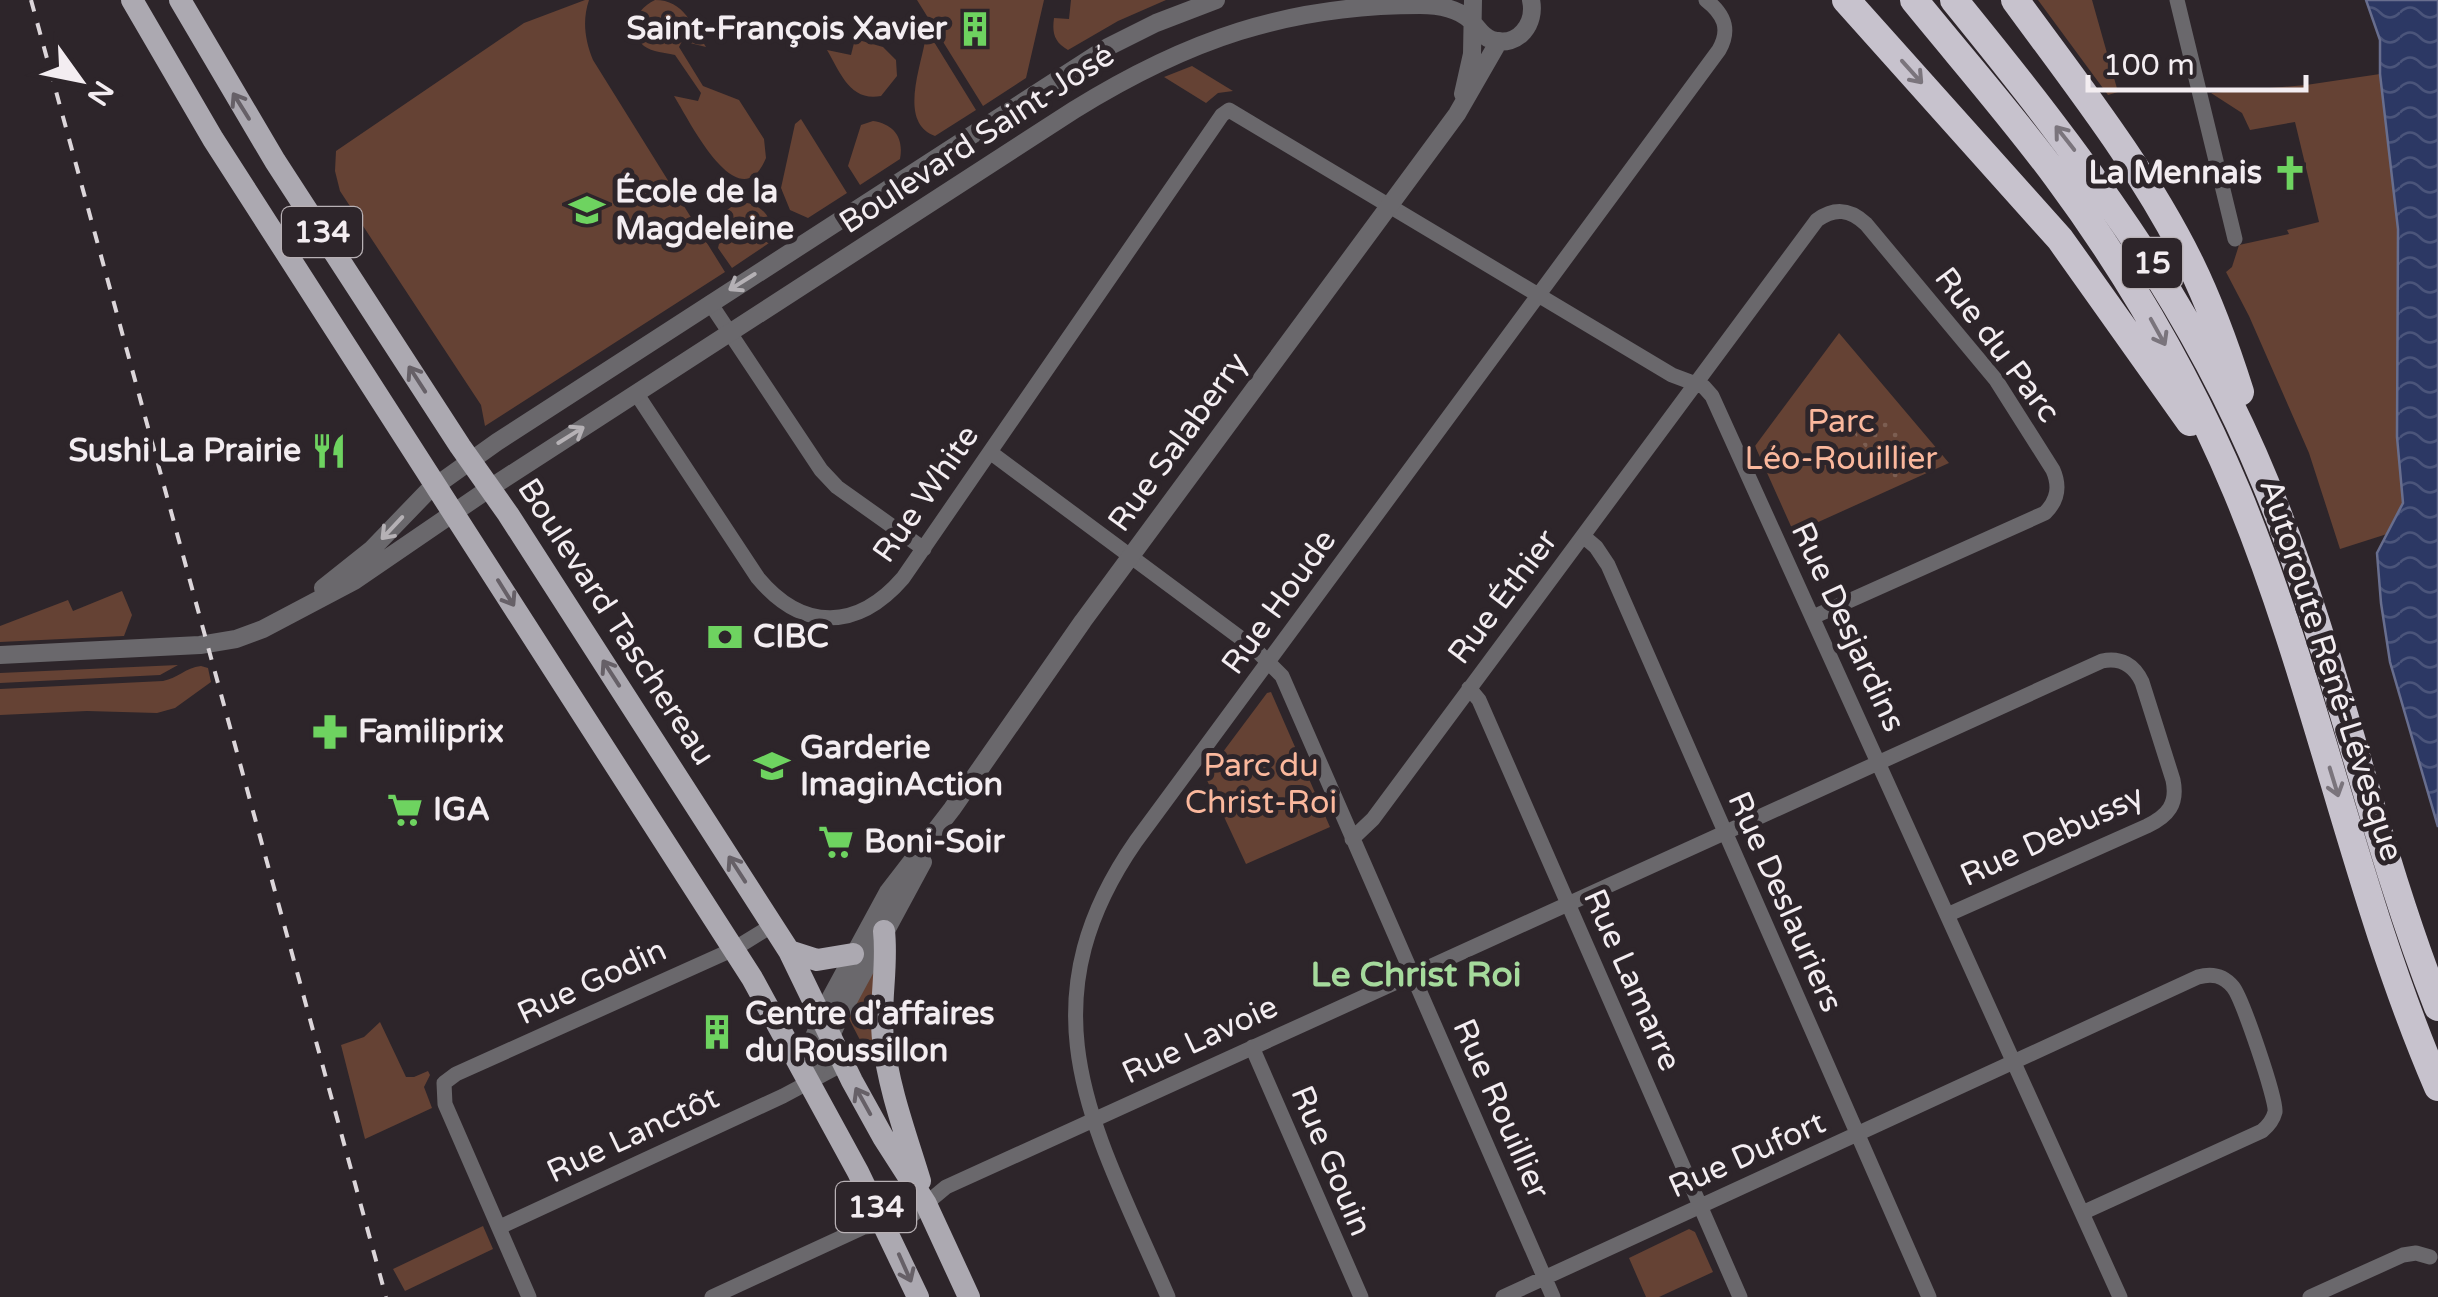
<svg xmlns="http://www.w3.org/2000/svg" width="2438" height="1297" font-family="'Varela Round',sans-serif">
  <defs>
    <pattern id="garden-dots" width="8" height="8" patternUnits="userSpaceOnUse" patternTransform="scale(2.5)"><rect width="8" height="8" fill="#654234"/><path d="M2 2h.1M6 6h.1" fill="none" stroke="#7c5e52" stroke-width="1.8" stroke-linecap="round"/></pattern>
    <pattern id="water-waves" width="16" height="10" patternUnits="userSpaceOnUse" patternTransform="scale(2.5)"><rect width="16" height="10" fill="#2c3864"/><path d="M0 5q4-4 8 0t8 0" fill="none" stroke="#4b557b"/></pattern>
  </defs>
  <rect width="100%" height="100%" fill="#2d252a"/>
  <path fill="#654234" d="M585,0h4c-7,21 -4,40 4,60l132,212 -240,154 -4,-21 -141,-214 -5,-20 1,-20 188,-128z
    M655,0c29,0 37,25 51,47l-24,-6 -3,6 24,39 36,14 25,39 2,19c-27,65 -78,-40 -92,-62l24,5 3,-8 -26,-38c-9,-2 -23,-3 -31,-9 -19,-15 -7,-38 11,-46z
    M917,0h127l-18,78 -43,28z
    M1071,0h95l-48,21 -50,29c-14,-8 -16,-17 -14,-32l15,1z
    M2038,0h54l26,92 -10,3z
    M931,37l45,73 -41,26c-36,-13 -15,-66 -10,-95z
    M855,39l28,8 13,13 1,16 -16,20c-31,6 -41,-24 -54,-46l24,5z
    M1192,66l41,25 -15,2 -12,10 -42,-26z
    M2380,74l18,155 -1,208 6,66 -16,31 -47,15 -31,-96 -60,-137 -23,-44 6,-5 7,-22 50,-11 -2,-4 32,-8 -24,-100 -45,8 -8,-17 -31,-20 95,-8z
    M801,119l46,74 -39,25 -18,-8 -9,-22 14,-64z
    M873,121c21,3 31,17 27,38l-40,26 -12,-19 13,-41z
    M738,202c23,0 37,16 34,39l-40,27 -14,-20 9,-38z
    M1839,333l110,130 -155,70 -39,-87z
    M122,591l10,24 -8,21 -124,6v-16l68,-26 5,11z
    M178,665l-18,10 -160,8v-10z
    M201,666l7,2 3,14 -36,26 -18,5 -70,-2 -87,4v-26l163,-8c15,-3 22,-13 38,-15z
    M1271,692l59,135 -84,37 -41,-88 62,-83z
    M876,963l-1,99 -3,1 -24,-46z
    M380,1022l26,55h8l14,-6 2,4 -6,12 8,21 -67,31 -24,-94 23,-8z
    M483,1226l10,23 -88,42 -12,-22z
    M1689,1229l6,3 18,40 -54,25h-13l-17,-39z"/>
  <path fill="url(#garden-dots)" d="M1867,410l10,13 8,-5 35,43 -26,22 -46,-57z"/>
  <path fill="url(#water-waves)" stroke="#686e8e" stroke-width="2.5" d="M2366,0h72v827l-48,-165 -9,-59 -4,-50 26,-50 -6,-66 1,-208 -18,-155v-34z"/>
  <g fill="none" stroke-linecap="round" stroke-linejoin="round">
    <path stroke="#6a686c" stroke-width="15" d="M2177,0l58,239
      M710,303l111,167 16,17 87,62
      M636,393l122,185c45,54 100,52 145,0l319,-463 7,-5 443,265 32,12 8,9 408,901
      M990,452l264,196 28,28 271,621
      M1583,536l13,11 12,18 321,732
      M1469,688l10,12 261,597
      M1352,839l21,-20 444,-599c18,-13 33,-11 49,4l130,156 57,90c7,16 5,30 -8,43l-232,104
      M1252,1047l109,250
      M500,1227l283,-131 60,-32
      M529,1297l-84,-193 -1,-21 12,-9 278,-125 39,-24
      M712,1297l152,-70 30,-3 16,-7 36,-30 1156,-526c19,-4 32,4 40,21l31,98c5,24 -5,36 -26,46l-200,89
      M1168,1297c-71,-165 -150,-286 -32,-456l583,-791c12,-21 5,-36 -13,-50
      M1503,1297l695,-320c14,-4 25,-2 35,10 9,11 44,113 42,125 -2,8 -7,14 -13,19l-180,82
      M2310,1297l93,-42 13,-2 14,4"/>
    <path stroke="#6a686c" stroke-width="18" d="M1463,94l9,-40 1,-54
      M323,588l49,-39 55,-57 70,-50 611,-395 48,-24 60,-23
      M0,655l200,-10 36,-6 27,-10 91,-48 136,-93 584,-378c113,-70 213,-105 346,-105 17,0 37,3 50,15 8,7 11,16 22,20 27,8 44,-17 39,-40
      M801,1067l30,-70 57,-105 64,-83 131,-188 374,-507 42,-73
      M810,1082l31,-68 82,-152"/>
    <path stroke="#aca9b1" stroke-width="22" d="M132,0l81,139 539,839 106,194 60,125
      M180,0l95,161 185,285 48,68 281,437 63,130 31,56 43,67 43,93
      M884,931c4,37 -5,72 -1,108 5,48 23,96 37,142
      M789,951l28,9 36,-6"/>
    <path stroke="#c7c2cd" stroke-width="28" d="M1846,0l214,239 130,183
      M1914,0c48,59 98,116 143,177 72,97 133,203 180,315 80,193 118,402 201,595
      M1954,0c126,155 234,295 311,482 71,170 105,353 173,525
      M2015,0c62,85 128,168 175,263 20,41 36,85 50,129"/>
    <path stroke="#dcd6da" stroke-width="4" stroke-dasharray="12 12" stroke-linecap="butt" d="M31,0l355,1297"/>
  </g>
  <defs><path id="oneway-shaft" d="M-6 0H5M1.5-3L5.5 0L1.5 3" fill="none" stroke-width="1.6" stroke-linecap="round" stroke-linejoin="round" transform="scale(2.5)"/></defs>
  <g stroke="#7a747c">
    <use href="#oneway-shaft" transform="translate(1912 72) rotate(48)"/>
    <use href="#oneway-shaft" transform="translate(2065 138) rotate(-128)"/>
    <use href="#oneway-shaft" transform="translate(2158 332) rotate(61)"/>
    <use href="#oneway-shaft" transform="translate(2334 782) rotate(73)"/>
  </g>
  <g stroke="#666067">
    <use href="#oneway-shaft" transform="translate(241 106) rotate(-122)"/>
    <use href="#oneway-shaft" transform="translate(417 379) rotate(-123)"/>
    <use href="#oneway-shaft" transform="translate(506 593) rotate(58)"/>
    <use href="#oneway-shaft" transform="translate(611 673) rotate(-123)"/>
    <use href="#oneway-shaft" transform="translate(737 869) rotate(-123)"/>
    <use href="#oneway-shaft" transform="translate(863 1101) rotate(-119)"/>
    <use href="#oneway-shaft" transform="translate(905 1268) rotate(66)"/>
  </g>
  <g stroke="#b5b1b5">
    <use href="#oneway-shaft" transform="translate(742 282) rotate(148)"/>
    <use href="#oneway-shaft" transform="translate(571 435) rotate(-32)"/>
    <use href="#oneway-shaft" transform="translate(392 528) rotate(133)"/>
  </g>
  <defs>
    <symbol id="building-bare" viewBox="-9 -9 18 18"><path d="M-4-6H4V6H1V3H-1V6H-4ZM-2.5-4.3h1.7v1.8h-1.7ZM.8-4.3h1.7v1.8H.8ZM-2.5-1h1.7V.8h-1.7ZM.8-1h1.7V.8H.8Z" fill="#6ed360" stroke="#2d252a" stroke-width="2.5" paint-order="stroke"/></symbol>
    <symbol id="church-bare" viewBox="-9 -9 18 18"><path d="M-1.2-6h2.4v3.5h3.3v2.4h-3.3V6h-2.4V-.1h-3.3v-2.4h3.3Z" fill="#6ed360" stroke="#2d252a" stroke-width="2.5" paint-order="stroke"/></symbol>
    <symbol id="school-bare" viewBox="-9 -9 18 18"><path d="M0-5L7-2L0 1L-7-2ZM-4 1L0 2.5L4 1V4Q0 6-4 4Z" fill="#6ed360" stroke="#2d252a" stroke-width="2.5" paint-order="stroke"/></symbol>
    <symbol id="restaurant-bare" viewBox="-9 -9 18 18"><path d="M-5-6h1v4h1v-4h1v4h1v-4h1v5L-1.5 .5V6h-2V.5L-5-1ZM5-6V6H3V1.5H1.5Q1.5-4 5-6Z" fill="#6ed360" stroke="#2d252a" stroke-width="2.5" paint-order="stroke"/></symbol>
    <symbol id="bank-bare" viewBox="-9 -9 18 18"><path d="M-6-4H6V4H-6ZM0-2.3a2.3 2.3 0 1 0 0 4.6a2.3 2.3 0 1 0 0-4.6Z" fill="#6ed360" stroke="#2d252a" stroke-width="2.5" paint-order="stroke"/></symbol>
    <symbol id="pharmacy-bare" viewBox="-9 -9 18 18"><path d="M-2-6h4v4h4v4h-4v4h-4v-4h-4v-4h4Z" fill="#6ed360" stroke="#2d252a" stroke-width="2.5" paint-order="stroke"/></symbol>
    <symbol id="supermarket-bare" viewBox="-9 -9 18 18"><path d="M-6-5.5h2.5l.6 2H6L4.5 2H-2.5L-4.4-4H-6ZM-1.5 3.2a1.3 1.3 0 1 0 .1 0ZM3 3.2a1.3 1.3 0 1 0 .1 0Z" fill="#6ed360" stroke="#2d252a" stroke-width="2.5" paint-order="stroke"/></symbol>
  </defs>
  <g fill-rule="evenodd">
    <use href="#building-bare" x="950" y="4" width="50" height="50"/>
    <use href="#church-bare" x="2265" y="148" width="50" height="50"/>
    <use href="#school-bare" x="562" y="185" width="50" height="50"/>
    <use href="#restaurant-bare" x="304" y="426" width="50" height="50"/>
    <use href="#bank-bare" x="700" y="612" width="50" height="50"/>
    <use href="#pharmacy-bare" x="305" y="707" width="50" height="50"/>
    <use href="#school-bare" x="747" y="741" width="50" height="50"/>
    <use href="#supermarket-bare" x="380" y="785" width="50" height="50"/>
    <use href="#supermarket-bare" x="811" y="817" width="50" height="50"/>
    <use href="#building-bare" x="692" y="1007" width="50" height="50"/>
  </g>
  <g text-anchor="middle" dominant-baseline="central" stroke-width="10" stroke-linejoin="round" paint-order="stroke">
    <g fill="#2d252a" stroke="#b8b1b5" stroke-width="2.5">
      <rect x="282" y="207" width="80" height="50" rx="8"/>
      <rect x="2122" y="238" width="60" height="50" rx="8"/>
      <rect x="836" y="1182" width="80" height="50" rx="8"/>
    </g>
    <g font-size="30" font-weight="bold" fill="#f3edf1">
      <text x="322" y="232">134</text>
      <text x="2152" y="263">15</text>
      <text x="876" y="1207">134</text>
    </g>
    <g font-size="32" font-weight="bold" fill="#f3edf1" stroke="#2d252a" text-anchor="start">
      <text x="947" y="29" text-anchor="end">Saint-François Xavier</text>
      <text x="2262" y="173" text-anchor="end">La Mennais</text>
      <text x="615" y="192">École de la<tspan x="615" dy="37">Magdeleine</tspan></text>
      <text x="301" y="451" text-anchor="end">Sushi La Prairie</text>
      <text x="753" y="637">CIBC</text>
      <text x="358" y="732">Familiprix</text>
      <text x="800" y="748">Garderie<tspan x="800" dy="37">ImaginAction</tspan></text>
      <text x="433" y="810">IGA</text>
      <text x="864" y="842">Boni-Soir</text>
      <text x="745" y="1014">Centre d'affaires<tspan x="745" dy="37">du Roussillon</tspan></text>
    </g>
    <g font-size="32" fill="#f3edf1" stroke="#2d252a">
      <text transform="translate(977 139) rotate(-33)">Boulevard Saint-José</text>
      <text transform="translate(1997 345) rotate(53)">Rue du Parc</text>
      <text transform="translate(1178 442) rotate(-54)">Rue Salaberry</text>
      <text transform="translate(926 494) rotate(-55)">Rue White</text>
      <text transform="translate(1503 597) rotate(-53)">Rue Éthier</text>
      <text transform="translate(1279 602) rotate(-54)">Rue Houde</text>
      <text transform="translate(616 622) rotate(57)">Boulevard Taschereau</text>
      <text transform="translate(1848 627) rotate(65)">Rue Desjardins</text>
      <text transform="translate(2331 670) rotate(72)">Autoroute René-Lévesque</text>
      <text transform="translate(2052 836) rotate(-25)">Rue Debussy</text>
      <text transform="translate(1785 902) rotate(66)">Rue Deslauriers</text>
      <text transform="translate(1632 980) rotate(66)">Rue Lamarre</text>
      <text transform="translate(592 982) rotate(-25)">Rue Godin</text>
      <text transform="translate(1200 1040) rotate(-25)">Rue Lavoie</text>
      <text transform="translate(1501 1109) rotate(66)">Rue Rouillier</text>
      <text transform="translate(633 1135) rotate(-25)">Rue Lanctôt</text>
      <text transform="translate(1747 1155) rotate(-24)">Rue Dufort</text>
      <text transform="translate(1331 1161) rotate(67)">Rue Gouin</text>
    </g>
    <g font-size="32" fill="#fbb89d" stroke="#2d252a">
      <text x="1841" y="422">Parc<tspan x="1841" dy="37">Léo-Rouillier</tspan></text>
      <text x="1261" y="766">Parc du<tspan x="1261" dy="37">Christ-Roi</tspan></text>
    </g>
    <g font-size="35" font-weight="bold" fill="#a5da9c" stroke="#2d252a">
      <text x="1416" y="975">Le Christ Roi</text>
    </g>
  </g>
  <g transform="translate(80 80) rotate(123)" stroke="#2d252a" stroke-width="8" paint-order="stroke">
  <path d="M0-8L18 38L0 25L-18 38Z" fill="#f3edf1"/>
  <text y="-15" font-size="28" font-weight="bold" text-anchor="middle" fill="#f3edf1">N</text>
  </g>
  <path d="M2088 75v15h218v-15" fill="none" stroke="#f3edf1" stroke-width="5"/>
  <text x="2103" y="75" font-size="30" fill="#f3edf1" stroke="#2d252a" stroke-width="8" paint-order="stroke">100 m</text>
</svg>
